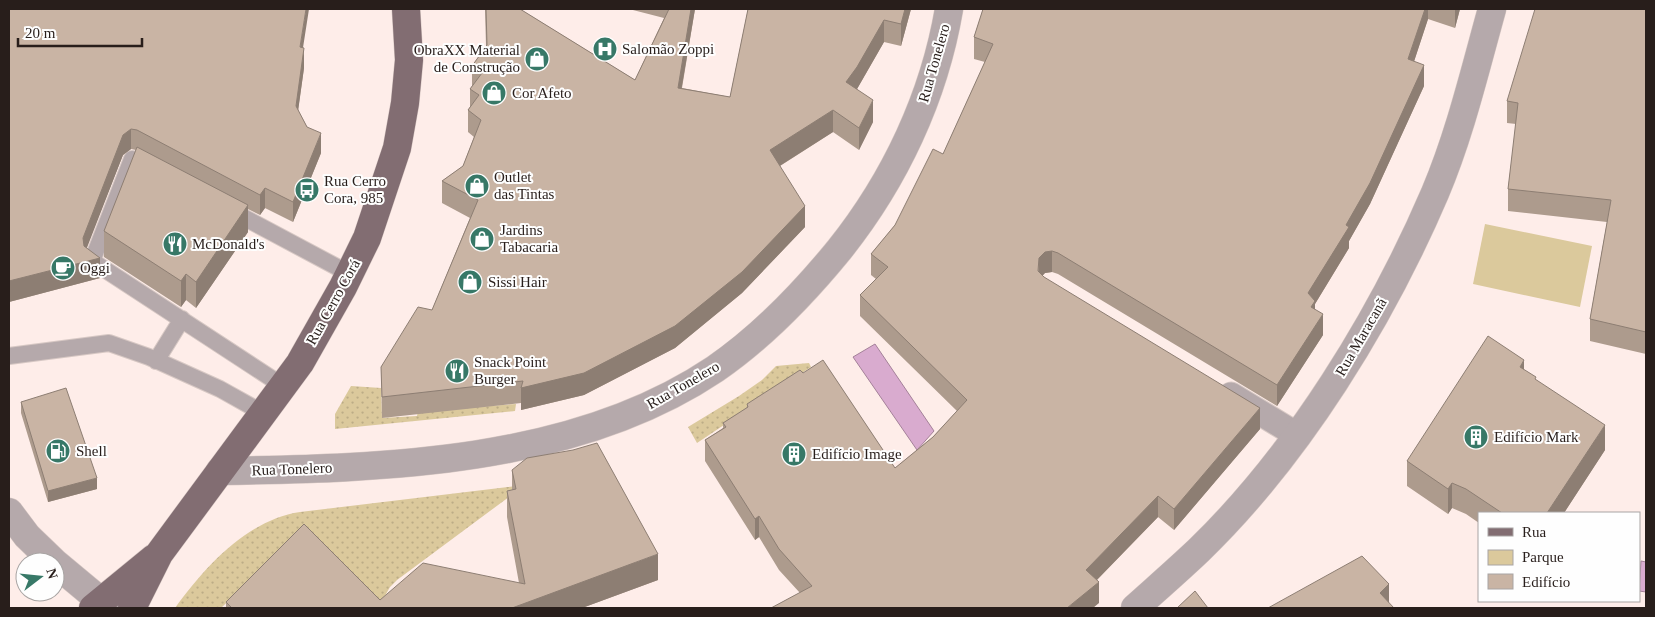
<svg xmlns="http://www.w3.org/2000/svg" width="1655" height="617" font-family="Georgia,serif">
  <defs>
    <pattern id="green-dots" width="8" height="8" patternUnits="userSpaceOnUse" patternTransform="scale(1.25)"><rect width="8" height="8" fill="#dbc99c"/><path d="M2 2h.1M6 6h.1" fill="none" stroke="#bcac86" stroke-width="1.8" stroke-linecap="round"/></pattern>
  </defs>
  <rect width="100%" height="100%" fill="#feede9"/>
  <path fill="url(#green-dots)" d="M809,363l2,4 -114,76 -9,-16 51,-31 23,-16 14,-14z
    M351,386l30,2 1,30 35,-2 1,-5 98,-7 -1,7 -180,18v-15z
    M525,485l-128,95 -7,7 -12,21 -80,-73 -77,73h-46c30,-41 72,-88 125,-96z"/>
  <path fill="#dbc99c" d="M1485,224l107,22 -12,61 -107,-23z"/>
  <path fill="#d9abcf" stroke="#a48199" d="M875,344l59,87 -17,19 -64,-93z
    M1641,561l5,1v30l-7,-1z"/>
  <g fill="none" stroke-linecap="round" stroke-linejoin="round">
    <defs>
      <path id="service" d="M151,169l-19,-10 -40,102 191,125
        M228,209l122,65
        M9,356l100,-13 40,14 71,32 43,24
        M156,361l26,-42"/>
      <path id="pedestrian" d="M1231,395l66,40"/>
      <path id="minor" d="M9,512l18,24 27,26
        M55,563l54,45
        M1135,608c21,-19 43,-38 64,-58 99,-96 182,-231 236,-357 25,-59 40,-123 57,-184"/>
      <path id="tertiary" d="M220,471c164,-3 354,-7 495,-102 48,-33 88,-75 124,-119 56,-70 95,-153 110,-241"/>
      <path id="primary" d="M93,608l61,-50
        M132,608l27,-54 141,-191 43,-76 24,-49 30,-90 8,-45 4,-43 -3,-51"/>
    </defs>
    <use href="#service" stroke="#d7c8c4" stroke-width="18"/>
    <use href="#pedestrian" stroke="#d7c8c4" stroke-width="27"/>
    <use href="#minor" stroke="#d7c8c4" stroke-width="29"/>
    <use href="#tertiary" stroke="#d7c8c4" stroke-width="29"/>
    <use href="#primary" stroke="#d7c8c4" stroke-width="29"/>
    <use href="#service" stroke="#b5a9ab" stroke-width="16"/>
    <use href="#pedestrian" stroke="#b5a9ab" stroke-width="25"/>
    <use href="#minor" stroke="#b5a9ab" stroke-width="28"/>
    <use href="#tertiary" stroke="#b5a9ab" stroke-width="28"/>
    <use href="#primary" stroke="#826d72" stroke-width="28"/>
  </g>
  <path fill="#ad9b8d" d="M9,9l294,39 1,20 -6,42 23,43 -28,69 -28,-14 -5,7 -12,-6v23l-52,76 -10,-8 -5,7 -77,-50v-26l32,-81 -5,-1 -8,6 -37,93 14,30 -91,24z
    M485,9h35l115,71 29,-62 -35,-9h66l-13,79 48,9 18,-88h163l-10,37 -17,-4 -27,47 16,33 -14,28 -26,-18 -53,34 25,61 -63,66 -67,55 -91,47 -63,15v-7l-139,15 -1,-51 51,-57 38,-92 -28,-15v-22l21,-15 11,-29 -6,-5v-22l2,-3v-18l2,-3v-20l14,-20z
    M983,9h477l-5,19 -27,-9 -14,42 10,25 -54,118 -21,37v7l-34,56v5l8,26 -46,71 -219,-132 -6,-2 -7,1 -3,3 218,153 -86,101 -16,-13 -61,63 2,23 -299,-10 -21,-23 -20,-33 -4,3 -50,-79v-21l18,-12v-5l24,-15v-4l148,64 38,-31 24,-26 -97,-95v-21l16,-16 -5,-4v-21l24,-29 48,-71 42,-92 -11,-3v-22z
    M1646,9v345l-56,-13v-22l17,-97 -99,-11v-22l8,-65 -9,-1v-22z
    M1524,370l12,10 69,70 -41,63h-85v10l-13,-9 -14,-6 -4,6 -41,-28v-25z
    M21,402l76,87 -49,13 -27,-89z
    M512,470l146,110 -76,28h-356v-6l154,-2 139,-17 -12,-66v-26l5,-1z"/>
  <path fill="#8d7e73" d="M306,9h3l-9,58v-20z
    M691,9h4l-17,100v-21z
    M905,9h6l-10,37v-22z
    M1425,9h3v10l-20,61v-21z
    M1455,9h5l-5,19z
    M884,20v22l-27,47 -11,15v-22z
    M304,48v20l-8,58v-20z
    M1424,65v21l-54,118 -21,37v7l-34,56v18l-7,-29 38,-68z
    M873,100v22l-14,28v-22z
    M833,110v22l-63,40v-22z
    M131,129v20l-8,6 -40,103v-20l40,-103z
    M321,133v20l-28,69v-20z
    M265,188v20l-5,7v-20z
    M248,205v27l-52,76v-26z
    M805,206v21l-63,66 -67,55 -91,47 -63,15v-22z
    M1052,251v21l-7,1 -6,6v-21l6,-6z
    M100,258v20l-91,24v-21z
    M186,274v26l-5,7v-26z
    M1323,314v21l-46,71v-21z
    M1524,360v25l-4,-18z
    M1260,408v21l-86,101v-21z
    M1605,425v25l-41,63h-17z
    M97,478v11l-49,13v-11z
    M1452,483v25l-4,6v-25z
    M1158,496v21l-72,74v-21z
    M759,516v21l-4,3v-21z
    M658,554v26l-76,28h-70z
    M1099,582v21l-6,5h-26z
    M1389,584v24l-9,-15z"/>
  <path fill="#c9b4a4" stroke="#8d7e73" d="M9,9h297l-6,38 4,1 -8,58 11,21 14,6 -28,69 -28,-14 -5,7 -123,-65 -6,-1 -8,6 -40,103 1,8 16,12 -91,23z
    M486,9h34l115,71 34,-71h22l-13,79 52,9 18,-88h157l-4,15 -17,-4 -27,47 -11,15 27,18 -14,28 -26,-18 -63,40 35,56 -63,66 -67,54 -91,47 -63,15 2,-7 -141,16 -1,-30 37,-60 14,3 46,-110 -36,-19 21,-15 18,-46 -13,-10 11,-15 -9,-6 12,-16 -10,-7 15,-21z
    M983,9h442l-17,50 16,6 -54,118 -24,42 3,2 -41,66 7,8 -4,6 12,7 -46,71 -219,-132 -6,-2 -7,1 -6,6 -1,13 6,6 216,131 -86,101 -16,-13 -72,74 13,12 -32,26h-296l41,-22 -33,-37 -20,-33 -4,3 -50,-79 21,-13 -3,-4 25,-16 -1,-3 53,-34 3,3 20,-13 72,108 38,-31 34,-37 -107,-105 28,-28 -17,-13 24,-29 38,-76 10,5 50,-110 -19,-7z
    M1535,9h111v323l-56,-13 21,-119 -103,-11 10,-86 -11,-2z
    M137,147l111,58 -52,77 -10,-8 -5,7 -77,-50z
    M1488,336l36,24 -4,7 16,10 -1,2 70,46 -58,88h-45l-36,-24 -14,-6 -4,6 -41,-28z
    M66,388l31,90 -49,13 -27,-89z
    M597,443l61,111 -146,54h-280l-6,-6 78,-78 76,76 43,-37 102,21 -18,-93 9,-2 -4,-19 15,-12 46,-8z
    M1362,556l27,28 -9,9 14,15h-126z
    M1195,591l13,17h-31z"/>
  <defs>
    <symbol id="hospital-disc" viewBox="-11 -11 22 22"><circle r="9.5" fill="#377867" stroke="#fefefe"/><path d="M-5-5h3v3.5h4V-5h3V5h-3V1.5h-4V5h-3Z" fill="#fff"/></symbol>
    <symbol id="shop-disc" viewBox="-11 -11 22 22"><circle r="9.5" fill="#377867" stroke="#fefefe"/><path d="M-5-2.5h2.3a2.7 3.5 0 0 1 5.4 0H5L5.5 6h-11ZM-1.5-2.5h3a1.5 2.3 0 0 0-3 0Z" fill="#fff"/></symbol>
    <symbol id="bus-disc" viewBox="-11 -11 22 22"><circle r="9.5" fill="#377867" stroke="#fefefe"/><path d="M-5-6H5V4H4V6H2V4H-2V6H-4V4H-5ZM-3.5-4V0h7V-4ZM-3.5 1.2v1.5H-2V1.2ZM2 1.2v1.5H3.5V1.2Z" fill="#fff"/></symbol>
    <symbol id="restaurant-disc" viewBox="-11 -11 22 22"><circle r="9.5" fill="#377867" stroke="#fefefe"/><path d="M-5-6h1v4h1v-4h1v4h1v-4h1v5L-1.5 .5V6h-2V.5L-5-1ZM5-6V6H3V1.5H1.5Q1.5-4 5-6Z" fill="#fff"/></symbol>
    <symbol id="cafe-disc" viewBox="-11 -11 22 22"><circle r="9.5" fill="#377867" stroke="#fefefe"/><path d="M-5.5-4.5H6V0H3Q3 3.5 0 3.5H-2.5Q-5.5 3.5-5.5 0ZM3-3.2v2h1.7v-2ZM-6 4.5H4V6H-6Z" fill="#fff"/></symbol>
    <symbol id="building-disc" viewBox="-11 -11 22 22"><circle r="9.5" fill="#377867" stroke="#fefefe"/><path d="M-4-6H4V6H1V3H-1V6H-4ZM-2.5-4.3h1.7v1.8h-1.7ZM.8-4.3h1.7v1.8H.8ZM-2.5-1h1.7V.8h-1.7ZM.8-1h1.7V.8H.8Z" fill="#fff"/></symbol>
    <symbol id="fuel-disc" viewBox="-11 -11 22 22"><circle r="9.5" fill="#377867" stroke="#fefefe"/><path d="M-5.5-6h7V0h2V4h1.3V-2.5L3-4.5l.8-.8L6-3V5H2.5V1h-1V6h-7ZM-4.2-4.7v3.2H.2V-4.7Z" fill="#fff"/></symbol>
  </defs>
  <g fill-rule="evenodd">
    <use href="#hospital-disc" x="591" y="35" width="28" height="28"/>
    <use href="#shop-disc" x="523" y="45" width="28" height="28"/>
    <use href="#shop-disc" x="480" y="79" width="28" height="28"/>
    <use href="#shop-disc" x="463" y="172" width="28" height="28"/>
    <use href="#bus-disc" x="293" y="176" width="28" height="28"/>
    <use href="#shop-disc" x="468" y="225" width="28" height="28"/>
    <use href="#restaurant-disc" x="161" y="230" width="28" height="28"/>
    <use href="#cafe-disc" x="49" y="254" width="28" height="28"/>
    <use href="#shop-disc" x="456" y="268" width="28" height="28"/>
    <use href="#restaurant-disc" x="443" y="357" width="28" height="28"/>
    <use href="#building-disc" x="1462" y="423" width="28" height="28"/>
    <use href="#fuel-disc" x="44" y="437" width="28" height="28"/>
    <use href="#building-disc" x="780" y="440" width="28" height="28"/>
  </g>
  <g text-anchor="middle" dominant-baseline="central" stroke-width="4" stroke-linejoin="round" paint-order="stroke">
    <g font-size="15" fill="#281e1b" stroke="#fefefe" text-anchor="start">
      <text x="622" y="49">Salomão Zoppi</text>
      <text x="520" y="50" text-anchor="end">ObraXX Material<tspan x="520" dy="17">de Construção</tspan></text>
      <text x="512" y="93">Cor Afeto</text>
      <text x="494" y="177">Outlet<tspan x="494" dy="17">das Tintas</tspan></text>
      <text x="324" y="181">Rua Cerro<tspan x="324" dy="17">Cora, 985</tspan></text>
      <text x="500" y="230">Jardins<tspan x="500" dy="17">Tabacaria</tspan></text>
      <text x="192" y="244">McDonald's</text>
      <text x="80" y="268">Oggi</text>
      <text x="488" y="282">Sissi Hair</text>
      <text x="474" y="362">Snack Point<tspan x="474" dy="17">Burger</tspan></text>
      <text x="1494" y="437">Edifício Mark</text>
      <text x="76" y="451">Shell</text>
      <text x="812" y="454">Edifício Image</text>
    </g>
    <g font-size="15" fill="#281e1b" stroke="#fefefe">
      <text transform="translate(934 63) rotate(-74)">Rua Tonelero</text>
      <text transform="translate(333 302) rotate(-61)">Rua Cerro Corá</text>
      <text transform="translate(1361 337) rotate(-60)">Rua Maracanã</text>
      <text transform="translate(683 385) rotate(-30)">Rua Tonelero</text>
      <text transform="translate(292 469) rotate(-2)">Rua Tonelero</text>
    </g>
  </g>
  <rect width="1655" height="617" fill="none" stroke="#281e1b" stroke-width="20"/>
  <rect x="1478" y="512" width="162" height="90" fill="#fefefe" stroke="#a8a4a3"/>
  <rect x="1488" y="528" width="25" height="8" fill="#826d72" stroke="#a8a4a3"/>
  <text x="1522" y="537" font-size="15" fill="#281e1b">Rua</text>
  <rect x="1488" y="550" width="25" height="15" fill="#dbc99c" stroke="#a8a4a3"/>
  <text x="1522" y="562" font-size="15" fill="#281e1b">Parque</text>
  <rect x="1488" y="574" width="25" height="15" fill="#c9b4a4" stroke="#a8a4a3"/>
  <text x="1522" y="587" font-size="15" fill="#281e1b">Edifício</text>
  <g transform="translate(40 577) rotate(74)"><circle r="24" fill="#fefefe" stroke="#a8a4a3"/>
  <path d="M0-4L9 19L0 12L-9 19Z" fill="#377867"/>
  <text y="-8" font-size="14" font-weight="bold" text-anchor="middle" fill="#281e1b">N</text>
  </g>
  <path d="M18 38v8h124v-8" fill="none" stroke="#281e1b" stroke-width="2.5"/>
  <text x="25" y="38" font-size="15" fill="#281e1b" stroke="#fefefe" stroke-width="4" paint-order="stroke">20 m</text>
</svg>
